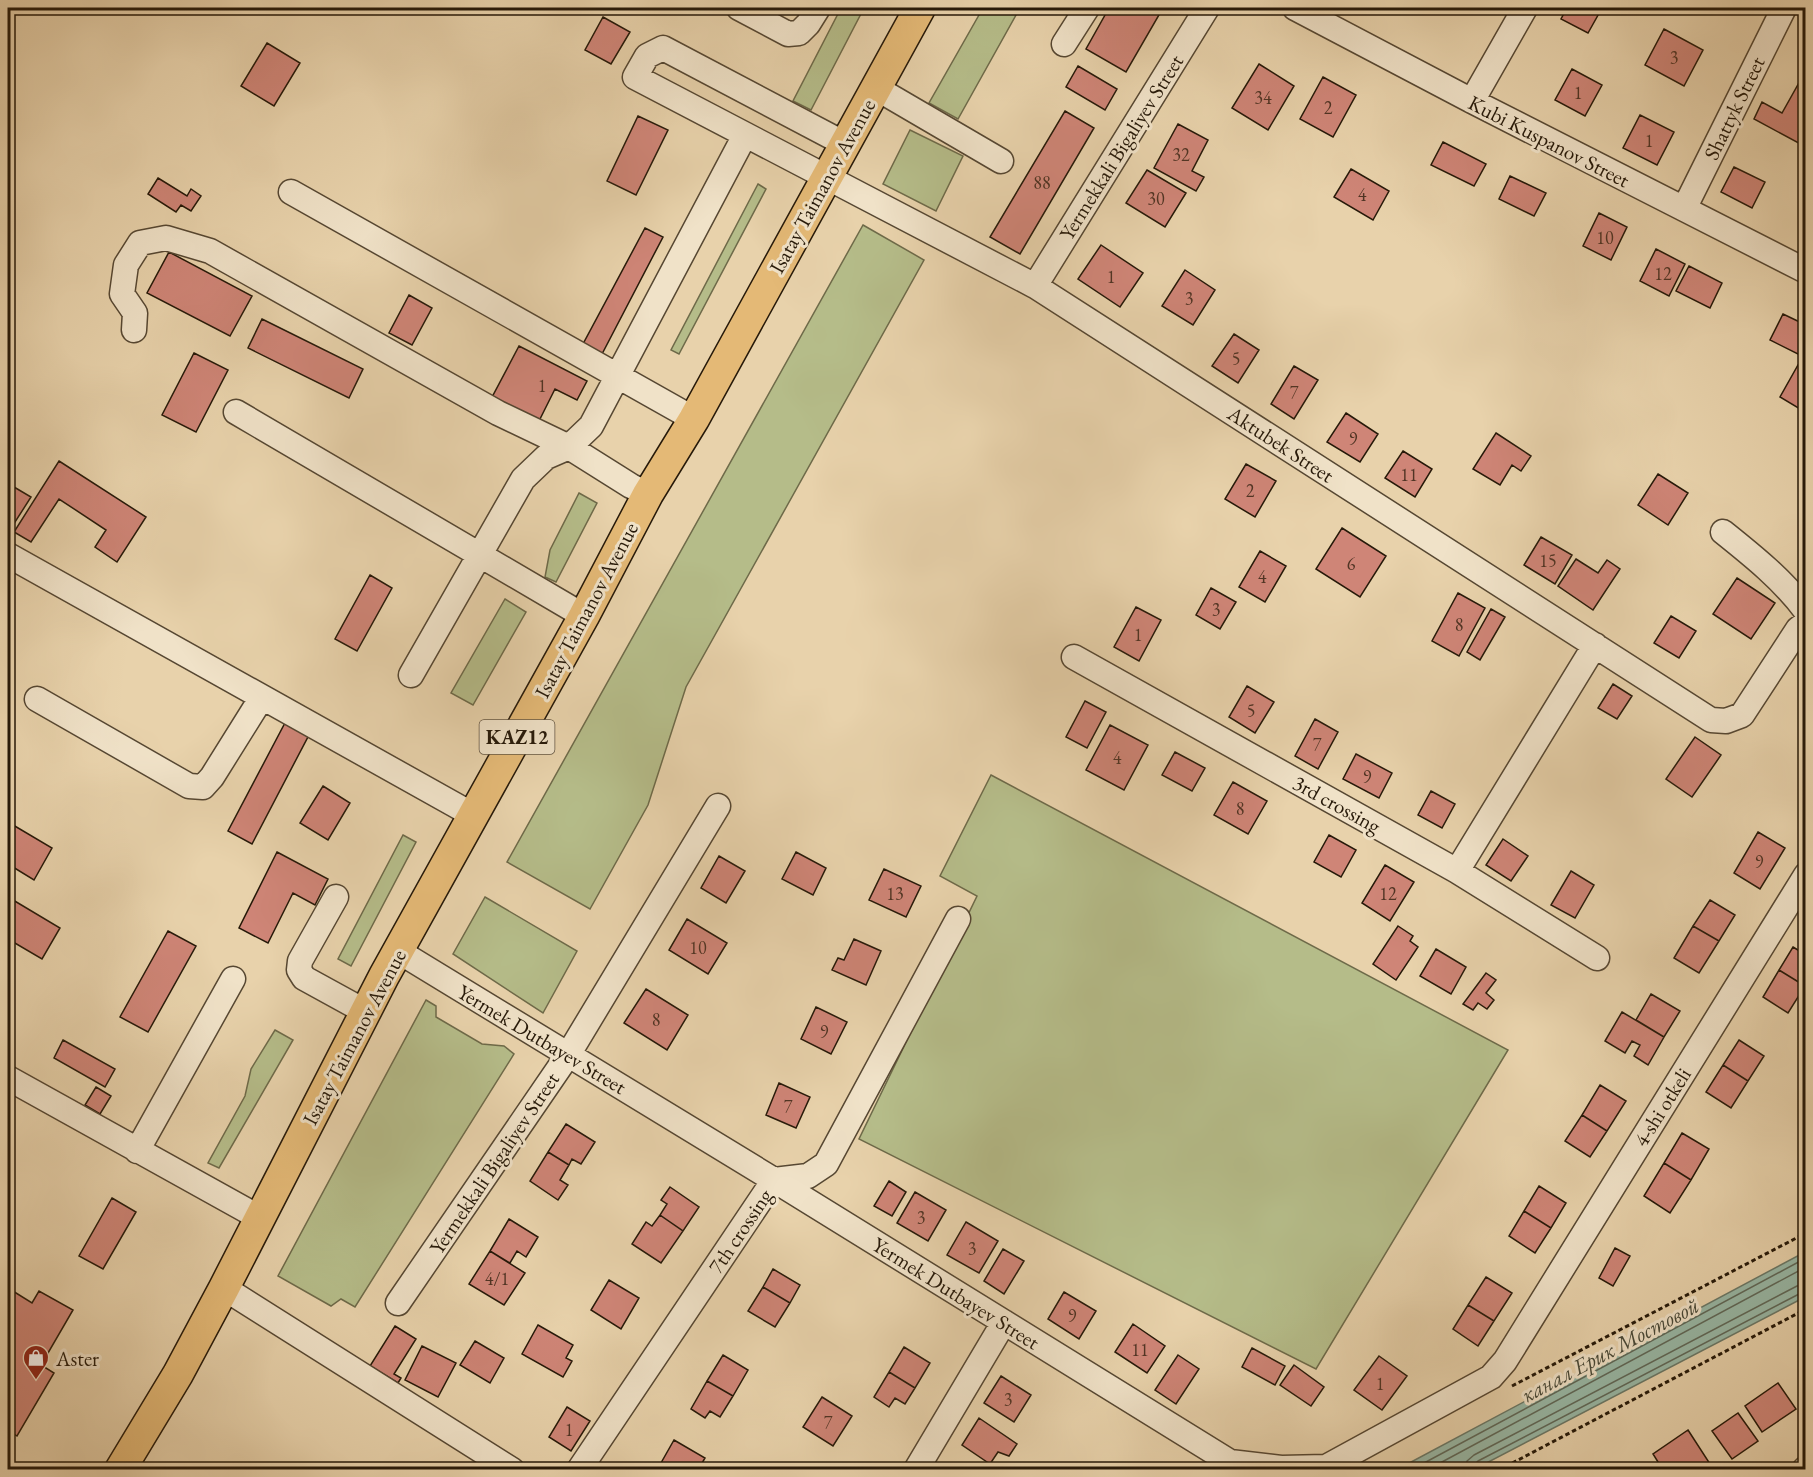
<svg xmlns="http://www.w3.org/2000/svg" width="1813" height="1477" font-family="'EB Garamond',serif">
  <rect width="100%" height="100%" fill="#e8d2ab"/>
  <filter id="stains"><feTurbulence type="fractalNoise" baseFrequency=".00333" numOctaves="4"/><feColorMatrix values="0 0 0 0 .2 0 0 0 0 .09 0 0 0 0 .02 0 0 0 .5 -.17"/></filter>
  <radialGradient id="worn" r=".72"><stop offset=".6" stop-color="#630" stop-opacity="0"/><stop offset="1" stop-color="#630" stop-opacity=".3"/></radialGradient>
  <path fill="#b5bc89" stroke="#6e6a49" stroke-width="1.5" d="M841,8h23l-53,102 -18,-9z
    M983,8h37l-62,111 -29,-16z
    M910,130l53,26 -27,55 -53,-27z
    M758,184l8,5 -87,165 -8,-4z
    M863,225l61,35 -238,427 -38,118 -58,104 -83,-47z
    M579,493l18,10 -41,79 -11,-5 5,-27z
    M505,599l21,13 -53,93 -22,-12z
    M991,775l517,275 -192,319 -457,-230 118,-243 -37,-20z
    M403,835l13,7 -65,124 -13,-7z
    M485,897l92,54 -34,62 -90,-59z
    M426,1000l10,6v11l46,27 22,2 10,8 -159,253 -14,-8 -10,7 -53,-30z
    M275,1030l18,10 -74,128 -11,-5 37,-67 6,-27z"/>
  <path fill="#98b8a6" stroke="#6a7867" stroke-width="1.5" d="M1805,1252v45l-330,172h-77z"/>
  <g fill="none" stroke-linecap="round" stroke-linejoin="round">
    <path stroke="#5f6858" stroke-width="1.5" d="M1411,1470l395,-212
      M1427,1470l379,-203
      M1466,1470l1,-9 7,-6 323,-169 9,-1
      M1474,1470v-5l4,-4 323,-168 5,-1"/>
  </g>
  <path fill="#cf8577" stroke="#261909" stroke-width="1.5" d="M1109,8h54l-37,64 -40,-23z
    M1567,8h35l-14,25 -27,-14z
    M603,17l27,15 -19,32 -26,-14z
    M1664,29l39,21 -19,36 -39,-21z
    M267,43l33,20 -26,43 -33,-20z
    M1259,64l35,22 -26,44 -36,-22z
    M1078,66l39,23 -12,21 -39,-23z
    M1572,69l30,16 -17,31 -30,-16z
    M1323,77l33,18 -23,42 -33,-18z
    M1800,81l6,3v63l-52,-28 8,-17 20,11z
    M1065,111l29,17 -74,126 -30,-17z
    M1640,115l34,17 -17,33 -34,-17z
    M638,116l30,14 -32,65 -29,-14z
    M1178,124l30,16 -16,31 12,6 -8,14 -42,-23z
    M1443,142l43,22 -12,22 -43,-21z
    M1734,167l31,15 -13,26 -31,-16z
    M1351,169l38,22 -16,29 -39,-23z
    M1147,170l39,23 -21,34 -39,-24z
    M1510,176l36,17 -12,23 -35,-17z
    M158,178l29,18 4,-7 10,7 -10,15 -10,-6 -5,7 -28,-18z
    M1599,213l28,14 -16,33 -28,-14z
    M645,228l18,9 -61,117 -19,-10z
    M1101,245l42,28 -23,34 -42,-28z
    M1656,249l29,15 -16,32 -29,-15z
    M169,252l83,44 -22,40 -83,-43z
    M1689,266l33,17 -12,25 -34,-17z
    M1185,270l30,20 -22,35 -31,-19z
    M409,295l23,13 -20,37 -23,-12z
    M1783,314l23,11v33l-36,-18z
    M262,319l101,50 -14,29 -101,-50z
    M1234,334l25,16 -21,33 -26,-17z
    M519,346l68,35 -10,19 -22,-11 -18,36 -47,-24z
    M194,353l34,17 -32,62 -34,-17z
    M1798,365l8,4 -1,43 -25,-15z
    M1294,366l24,14 -24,39 -23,-15z
    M1346,413l32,21 -18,28 -33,-20z
    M1496,433l35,23 -10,15 -9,-6 -12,20 -27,-16z
    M1403,451l29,18 -17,28 -30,-19z
    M59,461l87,56 -29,45 -22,-15 11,-17 -47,-31 -28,43 -17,-10z
    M1246,464l30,17 -21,36 -30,-18z
    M1658,474l30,19 -20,32 -30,-20z
    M14,487l17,10 -23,36v-35z
    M1342,528l44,28 -26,41 -44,-28z
    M1541,537l31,18 -17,29 -31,-19z
    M1260,551l26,15 -21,36 -26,-15z
    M1576,559l22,14 9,-13 13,9 -27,41 -35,-24z
    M370,575l22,13 -35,63 -22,-12z
    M1737,578l38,25 -24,36 -38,-25z
    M1211,588l25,14 -16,27 -24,-14z
    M1458,593l27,15 -26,48 -27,-15z
    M1136,607l25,13 -22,41 -25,-14z
    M1491,609l14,8 -25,43 -13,-8z
    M1671,616l25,15 -17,27 -25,-15z
    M1613,684l19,12 -15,23 -19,-11z
    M1247,686l27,16 -19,31 -26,-16z
    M1085,701l21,11 -19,36 -21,-11z
    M1315,719l23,13 -20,37 -23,-13z
    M286,721l24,12 -58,111 -24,-13z
    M1110,725l38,20 -24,45 -38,-20z
    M1695,737l26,18 -29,42 -26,-18z
    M1175,752l30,16 -13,23 -30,-16z
    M1356,754l36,19 -13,25 -36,-19z
    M1233,782l34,19 -19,33 -34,-19z
    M323,786l27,17 -22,37 -28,-17z
    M1431,791l24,13 -13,24 -24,-13z
    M8,822l44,26 -18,32 -26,-16z
    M1758,832l27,16 -25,41 -26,-16z
    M1329,835l27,15 -15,27 -27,-15z
    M1503,839l25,17 -17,25 -25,-16z
    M277,852l51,27 -13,26 -22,-12 -25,50 -29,-15z
    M796,852l30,16 -13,27 -31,-16z
    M719,856l26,15 -19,32 -25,-15z
    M1385,865l29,17 -24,39 -28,-18z
    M884,869l37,17 -15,31 -37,-17z
    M1571,871l23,14 -19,33 -24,-13z
    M8,897l52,31 -18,31 -34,-20z
    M1710,900l25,15 -16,26 -26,-15z
    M687,919l40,24 -19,31 -39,-24z
    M1398,926l15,10 -3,5 8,6 -22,33 -23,-16z
    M1693,926l26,15 -20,32 -25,-15z
    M168,931l28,15 -48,86 -28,-15z
    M854,939l27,12 -15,34 -34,-15 6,-12 6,2z
    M1793,947l13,8 -1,31 -26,-16z
    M1436,949l30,18 -15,27 -31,-18z
    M1779,970l26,16 -17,27 -25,-16z
    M1486,973l10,7 -10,13 8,7 -7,9 -9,-6 -5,7 -10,-6z
    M646,989l42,26 -21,35 -43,-27z
    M1651,994l29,17 -16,26 -28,-17z
    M816,1007l31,15 -16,32 -30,-15z
    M1622,1012l42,25 -16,28 -14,-9 6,-11 -8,-4 -7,12 -20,-12z
    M63,1040l52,29 -10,18 -51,-29z
    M1739,1040l25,16 -16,25 -25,-16z
    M1723,1065l25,16 -17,27 -25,-16z
    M779,1083l31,14 -14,31 -30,-13z
    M1600,1085l26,16 -19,30 -25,-16z
    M96,1087l15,9 -11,18 -15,-9z
    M1582,1115l25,16 -17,26 -25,-16z
    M566,1124l29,18 -14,22 -9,-5 -3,6 -21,-13z
    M1682,1133l27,16 -18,31 -27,-17z
    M548,1152l21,13 -9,15 8,5 -10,15 -28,-19z
    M1664,1163l27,17 -21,33 -26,-17z
    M889,1181l17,11 -14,24 -18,-10z
    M1539,1186l27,17 -15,25 -27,-17z
    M670,1187l29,20 -16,24 -23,-16 7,-11 -6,-4z
    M915,1192l31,18 -18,31 -31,-18z
    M112,1198l24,14 -33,57 -24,-13z
    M1524,1211l27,17 -16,25 -26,-17z
    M660,1215l23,16 -22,32 -29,-19 14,-22 6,4z
    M509,1219l29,18 -12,20 -9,-6 -7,12 -20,-12z
    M966,1222l32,19 -19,32 -32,-18z
    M1615,1248l15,8 -17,30 -14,-8z
    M1003,1249l21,12 -20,33 -20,-13z
    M490,1251l35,22 -21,32 -35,-21z
    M773,1269l27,16 -10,18 -27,-16z
    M1486,1277l26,16 -18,28 -26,-16z
    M609,1280l30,18 -18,31 -30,-19z
    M763,1287l27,16 -15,24 -27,-16z
    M8,1288l24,15 7,-12 34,19 -32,55 13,8 -37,63 -9,-6z
    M1064,1292l32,19 -17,28 -31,-20z
    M1468,1305l26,16 -16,25 -25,-17z
    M1133,1324l32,22 -18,27 -32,-21z
    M538,1325l35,20 -7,13 6,3 -9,16 -41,-23z
    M395,1326l21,13 -22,35 7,4 -3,5 -28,-17z
    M475,1341l29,17 -14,25 -30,-18z
    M422,1346l34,17 -18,34 -33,-17z
    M904,1347l26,16 -15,25 -26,-16z
    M1252,1348l33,18 -10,19 -33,-18z
    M723,1355l25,15 -15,26 -26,-15z
    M1178,1355l21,14 -23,35 -21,-14z
    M1379,1356l28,20 -25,34 -28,-20z
    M1294,1365l30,22 -13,19 -31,-21z
    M889,1372l26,16 -10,16 -10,-6 -6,9 -15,-10z
    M1001,1376l30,19 -17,27 -30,-19z
    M707,1381l26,15 -13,21 -10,-6 -5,7 -14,-9z
    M1778,1383l18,26 -34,23 -17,-26z
    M822,1397l30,19 -19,30 -30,-19z
    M567,1407l23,14 -19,30 -22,-14z
    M1738,1413l20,28 -26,18 -20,-28z
    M979,1418l38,26 -8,12 -11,-4 -8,12 -28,-19z
    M1688,1430l24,37 -4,3h-45l-10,-16z
    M674,1440l31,18 -7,12h-41z"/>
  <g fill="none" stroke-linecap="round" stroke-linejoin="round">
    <defs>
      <path id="minor" d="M739,8l49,26 11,-1 9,-9 10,-16
        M1295,8l177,93 334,170
        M1064,44l23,-36
        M876,88l125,73
        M1472,101l53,-93
        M845,144l-182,-96 -16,8 -12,21 400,209 676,434 15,1 16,-6 56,-86 8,-6
        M291,192l403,227
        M1684,209l100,-201
        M1035,286l172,-278
        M134,330l1,-17 -13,-19 4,-29 14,-22 26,-5 44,13 288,162 71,34 62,39 17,8
        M236,412l348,204
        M1723,532c30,24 60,48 83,79
        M8,555l465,260
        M1074,657l383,214 140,87
        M411,675l112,-196 23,-22 23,-10 22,-21 154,-291
        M37,699l152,87 14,1 9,-10 50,-80
        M1457,871l138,-226
        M336,897l-36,64 -1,9 5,8 62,34
        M398,951l376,229 456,282 51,6 45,-1 165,-90 14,-16 301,-486
        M8,1078l252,140
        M137,1151l96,-172
        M224,1288l288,182
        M398,1303l170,-248 150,-249
        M579,1470l195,-290 34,-4 18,-12 132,-245
        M916,1470l88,-148
        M1804,1470l2,-2"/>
      <path id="major" d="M120,1470l58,-96 46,-86 160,-312 200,-360 64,-122 46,-75 226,-411"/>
    </defs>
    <use href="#minor" stroke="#564732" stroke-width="27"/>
    <use href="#major" stroke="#261909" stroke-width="33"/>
    <path stroke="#261909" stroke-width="3" stroke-dasharray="4.5 3" stroke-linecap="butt" d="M1512,1386l294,-153
      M1499,1470l307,-161"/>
    <use href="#minor" stroke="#f0e2c8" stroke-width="24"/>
    <use href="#major" stroke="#e4b976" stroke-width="30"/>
  </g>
  <defs>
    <symbol id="shop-pin" viewBox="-11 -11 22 30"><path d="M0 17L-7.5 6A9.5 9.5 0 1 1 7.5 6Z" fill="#8f2418" stroke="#f0e2c8"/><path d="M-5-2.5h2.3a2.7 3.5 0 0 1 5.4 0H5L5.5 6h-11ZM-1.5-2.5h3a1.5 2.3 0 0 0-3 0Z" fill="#fff"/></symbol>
  </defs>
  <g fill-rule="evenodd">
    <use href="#shop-pin" x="21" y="1343" width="30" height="40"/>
  </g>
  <g text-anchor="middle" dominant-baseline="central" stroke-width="6" stroke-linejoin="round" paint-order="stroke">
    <g font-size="18" fill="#503424">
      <text x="1674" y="57">3</text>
      <text x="1578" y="92">1</text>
      <text x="1263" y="97">34</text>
      <text x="1328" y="107">2</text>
      <text x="1649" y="140">1</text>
      <text x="1181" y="154">32</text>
      <text x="1042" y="182">88</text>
      <text x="1362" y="194">4</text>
      <text x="1156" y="198">30</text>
      <text x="1605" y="237">10</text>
      <text x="1663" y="273">12</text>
      <text x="1111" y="276">1</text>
      <text x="1189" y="298">3</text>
      <text x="1236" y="358">5</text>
      <text x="542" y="385">1</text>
      <text x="1294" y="392">7</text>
      <text x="1353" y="438">9</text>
      <text x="1409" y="474">11</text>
      <text x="1250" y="490">2</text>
      <text x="1548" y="560">15</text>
      <text x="1351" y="563">6</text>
      <text x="1262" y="576">4</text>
      <text x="1216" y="609">3</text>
      <text x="1459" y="624">8</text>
      <text x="1138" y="634">1</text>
      <text x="1251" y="710">5</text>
      <text x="1317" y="744">7</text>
      <text x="1117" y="757">4</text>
      <text x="1367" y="776">9</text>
      <text x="1240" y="808">8</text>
      <text x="1759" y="861">9</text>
      <text x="895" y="893">13</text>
      <text x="1388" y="893">12</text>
      <text x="698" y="947">10</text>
      <text x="656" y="1019">8</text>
      <text x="824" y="1031">9</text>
      <text x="788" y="1106">7</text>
      <text x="921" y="1217">3</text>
      <text x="972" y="1248">3</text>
      <text x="497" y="1278">4/1</text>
      <text x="1072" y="1315">9</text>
      <text x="1140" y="1349">11</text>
      <text x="1380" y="1383">1</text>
      <text x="1008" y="1399">3</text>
      <text x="828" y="1422">7</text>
      <text x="569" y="1429">1</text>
    </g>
    <rect fill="#f0e2c8" stroke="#635542" stroke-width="1.5" x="479.5" y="720" width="75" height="34" rx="4.5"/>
    <g font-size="20" font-weight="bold" fill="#261909">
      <text x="517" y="737">KAZ12</text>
    </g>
    <g font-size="21" fill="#261909" stroke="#f0e2c8">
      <text transform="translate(1734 108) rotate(-64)">Shattyk Street</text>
      <text transform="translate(1549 141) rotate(27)">Kubi Kuspanov Street</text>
      <text transform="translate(1121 147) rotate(-58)">Yermekkali Bigaliyev Street</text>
      <text transform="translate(822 186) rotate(-61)">Isatay Taimanov Avenue</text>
      <text transform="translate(1281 444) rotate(33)">Aktubek Street</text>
      <text transform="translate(586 610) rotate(-62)">Isatay Taimanov Avenue</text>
      <text transform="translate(1337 804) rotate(29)">3rd crossing</text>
      <text transform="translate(354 1037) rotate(-62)">Isatay Taimanov Avenue</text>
      <text transform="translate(542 1039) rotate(31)">Yermek Dutbayev Street</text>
      <text transform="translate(1662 1107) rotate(-58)">4-shi otkeli</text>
      <text transform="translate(494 1163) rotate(-56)">Yermekkali Bigaliyev Street</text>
      <text transform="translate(740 1231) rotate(-56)">7th crossing</text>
      <text transform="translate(956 1293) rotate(32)">Yermek Dutbayev Street</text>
    </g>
    <g font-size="21" fill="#261909" stroke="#f0e2c8" text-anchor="start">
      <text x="56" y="1358">Aster</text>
    </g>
    <g font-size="22" font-style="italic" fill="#484938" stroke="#f0e2c8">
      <text transform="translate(1610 1350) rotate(-28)">канал Ерик Мостовой</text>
    </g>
  </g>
  <rect width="1813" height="1477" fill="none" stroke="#e8d2ab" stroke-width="30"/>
  <rect x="9" y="9" width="1795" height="1459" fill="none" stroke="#261909" stroke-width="3"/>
  <rect x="15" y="15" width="1783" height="1447" fill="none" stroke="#261909" stroke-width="1.5"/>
  <rect width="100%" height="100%" filter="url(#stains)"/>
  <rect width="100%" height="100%" fill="url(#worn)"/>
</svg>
